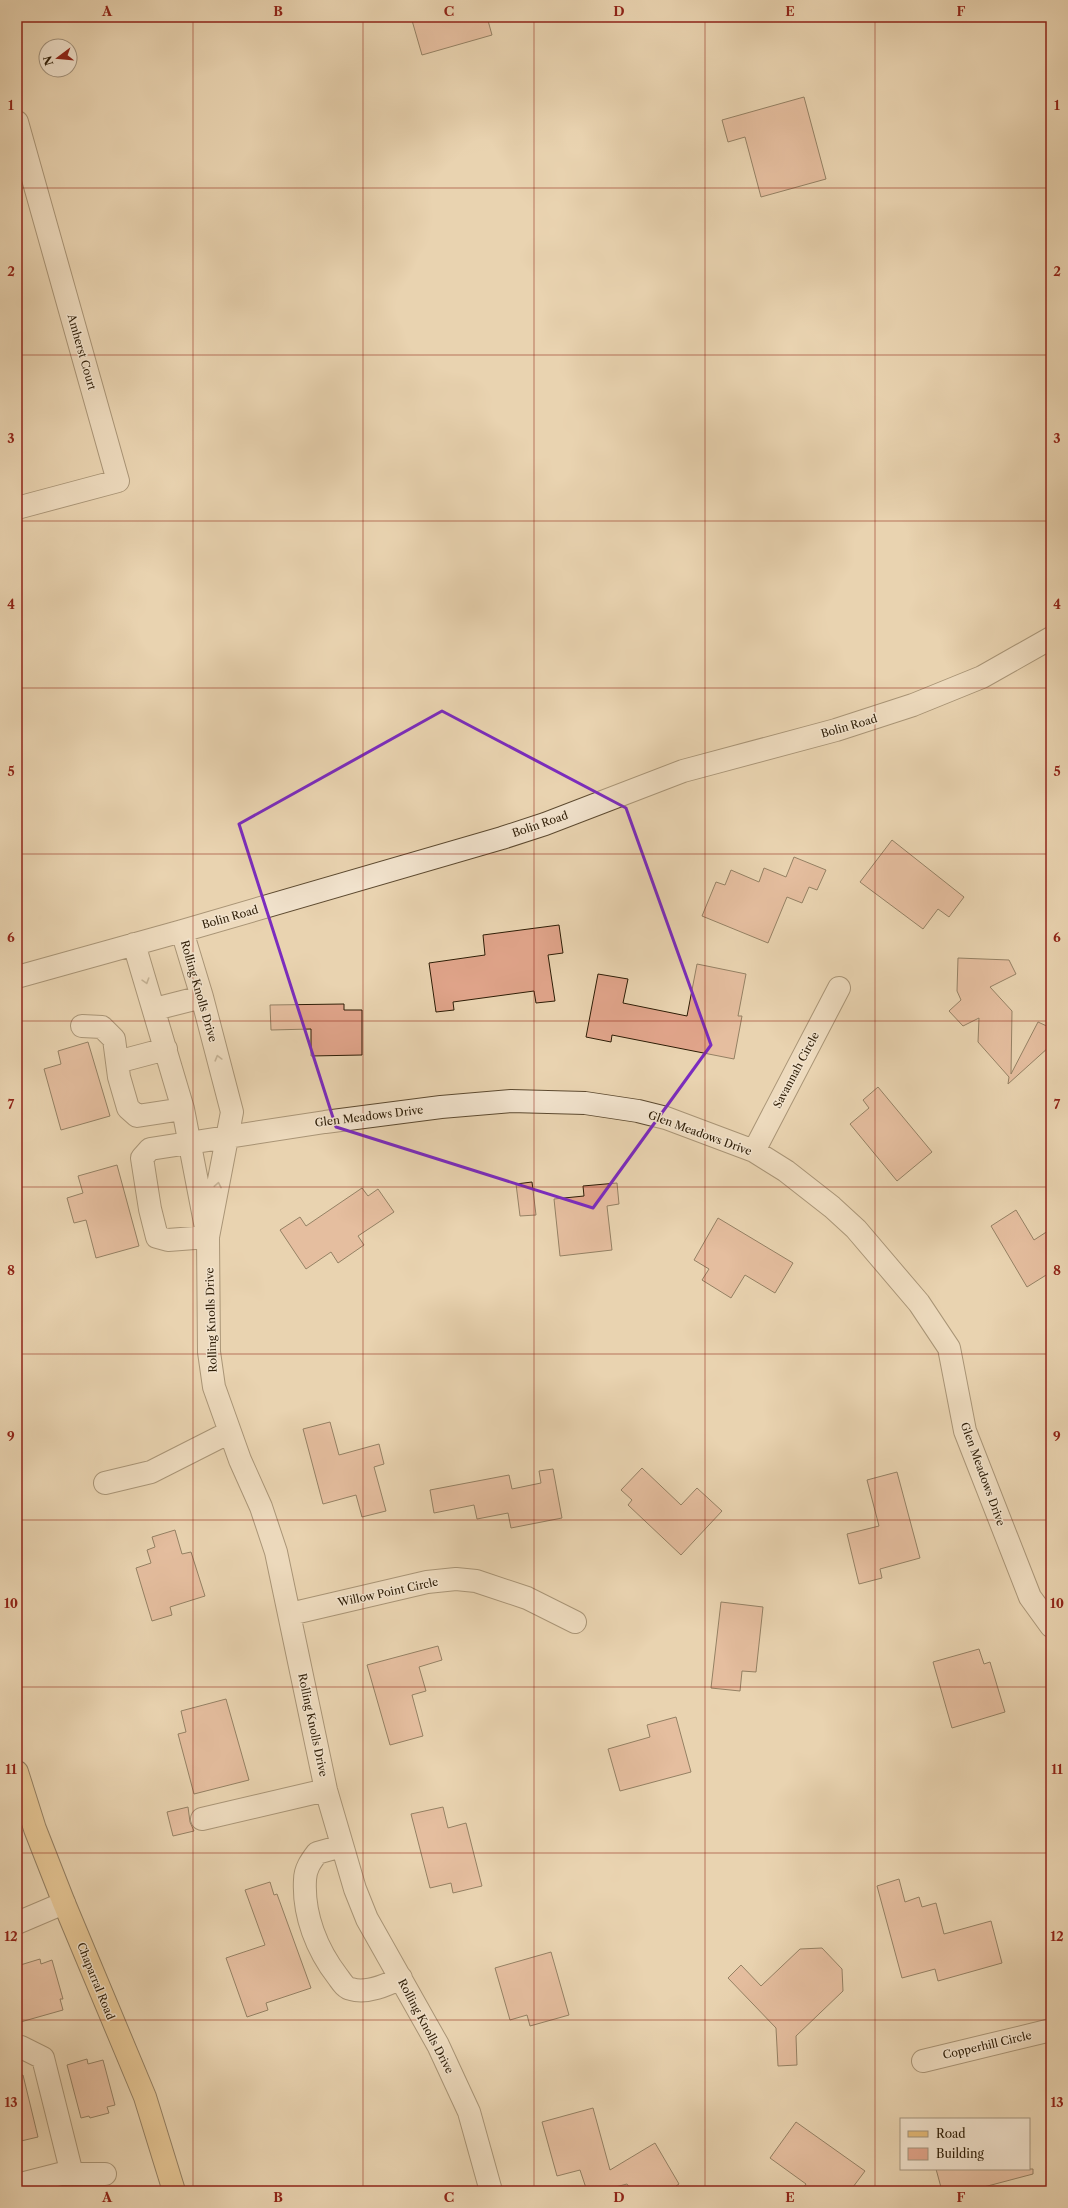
<svg xmlns="http://www.w3.org/2000/svg" width="1068" height="2208" font-family="'Libre Caslon Text',serif">
  <rect width="100%" height="100%" fill="#e9d3b0"/>
  <filter id="stains"><feTurbulence type="fractalNoise" baseFrequency=".005" numOctaves="4"/><feColorMatrix values="0 0 0 0 .2 0 0 0 0 .09 0 0 0 0 .02 0 0 0 .5 -.17"/></filter>
  <radialGradient id="worn" r=".72"><stop offset=".6" stop-color="#630" stop-opacity="0"/><stop offset="1" stop-color="#630" stop-opacity=".3"/></radialGradient>
  <path fill="#e0a48a" stroke="#2e1d06" d="M411,17h76l5,18 -70,20z
    M804,97l22,82 -65,18 -16,-60 -17,5 -6,-22z
    M892,840l72,57 -15,20 -11,-8 -15,20 -63,-47z
    M794,857l32,13 -9,20 -8,-3 -7,16 -15,-6 -19,46 -66,-27 14,-34 9,3 6,-15 28,12 5,-14 22,9z
    M559,925l4,28 -15,2 7,46 -19,2 -2,-12 -81,11 1,8 -18,2 -7,-49 56,-8 -2,-20z
    M958,958l51,2 7,14 -26,13 22,24 -1,63 27,-52 13,6v15l-2,4 -41,37 1,-7 -31,-35 1,-24 -16,8 -14,-15 12,-11 -4,-9z
    M697,964l49,10 -8,42h4l-8,43 -122,-24 -1,7 -25,-5 12,-63 30,5 -5,24 64,13z
    M344,1004v6h18v45l-51,1v-27l-40,1 -1,-25z
    M88,1042l22,74 -49,14 -17,-61 17,-5 -3,-13z
    M878,1087l54,65 -35,29 -47,-57 19,-16 -6,-8z
    M117,1165l22,81 -43,12 -10,-38 -12,3 -7,-25 16,-5 -5,-17z
    M532,1182l4,33 -16,1 -4,-32z
    M617,1183l2,21 -12,2 5,44 -52,6 -6,-57 30,-3 -1,-10z
    M362,1188l6,8 10,-7 16,23 -36,24 6,9 -26,18 -7,-11 -25,17 -26,-39 20,-13 6,9z
    M1016,1210l18,30 17,-11v43l-24,15 -36,-61z
    M718,1218l75,45 -18,30 -30,-18 -14,23 -29,-18 7,-11 -15,-9z
    M330,1422l9,33 40,-11 5,20 -10,3 12,44 -24,6 -6,-22 -33,9 -20,-75z
    M642,1468l39,37 16,-17 25,23 -41,44 -53,-50 4,-5 -11,-10z
    M553,1469l9,49 -51,10 -3,-15 -31,6 -3,-14 -40,8 -4,-23 79,-15 3,14 29,-6 -2,-12z
    M897,1472l23,86 -40,11 2,9 -23,6 -12,-50 32,-8 -12,-46z
    M175,1530l7,24 9,-2 14,44 -35,11 2,8 -20,6 -16,-53 15,-5 -4,-13 8,-3 -3,-10z
    M721,1602l42,5 -7,65 -14,-1 -2,20 -29,-3z
    M438,1646l4,14 -23,7 7,24 -14,4 11,41 -33,9 -23,-80z
    M979,1649l5,15 6,-2 15,50 -53,16 -19,-66z
    M226,1699l23,81 -55,14 -16,-60 8,-2 -5,-21z
    M676,1717l15,55 -71,19 -12,-42 42,-12 -3,-12z
    M188,1807l2,15 4,9 -21,5 -6,-24z
    M443,1807l5,21 18,-5 16,63 -29,7 -2,-10 -21,5 -19,-74z
    M899,1879l6,23 14,-5 3,10 14,-4 8,31 47,-13 11,42 -64,18 -3,-12 -33,9 -25,-92z
    M270,1882l4,13 3,-1 34,94 -45,15 2,7 -21,7 -21,-59 39,-13 -20,-55z
    M822,1948l20,21 1,22 -47,45 1,29 -19,1 -2,-38 -48,-50 13,-13 20,21 39,-37z
    M551,1952l18,63 -39,11 -3,-11 -17,5 -15,-52z
    M40,1959l1,5 11,-4 11,39h-3l3,11 -46,13v-57z
    M87,2059l1,5 15,-4 12,45 -8,2 2,6 -19,5 -1,-2 -8,2 -14,-53z
    M23,2075l15,62 -17,4v-1h-4v-64z
    M593,2108l17,62 45,-27 24,41 -10,7h-37l-5,-7 -27,7h-13l-7,-21 -23,6 -15,-54z
    M796,2122l69,49 -15,20h-49l5,-7 -36,-26z
    M936,2169h97v5l-53,14 1,3h-39z"/>
  <g fill="none" stroke-linecap="round" stroke-linejoin="round">
    <defs>
      <path id="minor" d="M17,122l101,359 -101,27
        M182,931l20,66 30,115 -24,125 1,115 5,35 26,73 21,47 15,45 50,238 29,99 12,30 71,126 31,67 22,79
        M134,944l49,165 23,119
        M17,977l165,-46 320,-93 43,-14 138,-53 153,-41 77,-25 69,-28 69,-39
        M155,1009l47,-12
        M82,1026l20,1 12,12 5,38 9,31 9,8 46,-7
        M117,1062l49,-13
        M754,1151l85,-163
        M208,1237l-40,3 -11,-3 -7,-28 -8,-51 8,-9 175,-27 116,-15 70,-6 74,2 53,8 28,7 88,33 32,20 46,36 24,22 63,74 30,45 16,83 65,166 21,29
        M105,1483l46,-11 79,-40
        M290,1614l137,-32 29,-3 20,2 51,17 48,24
        M202,1819l124,-29
        M342,1846l-25,7c-6,8 -12,16 -12,27 -2,35 12,70 33,97 3,4 7,11 13,12 16,5 36,-4 50,-11
        M17,1923l47,-20
        M17,2048l4,-1 22,11 29,116
        M923,2061l128,-31
        M17,2185l43,-11h45"/>
      <path id="major" d="M17,1772l18,57 29,74 81,194 29,94"/>
    </defs>
    <use href="#minor" stroke="#5d4a30" stroke-width="24"/>
    <use href="#major" stroke="#2e1d06" stroke-width="24"/>
    <use href="#minor" stroke="#f1e2cc" stroke-width="22"/>
    <use href="#major" stroke="#e4ba78" stroke-width="22"/>
  </g>
  <defs><path id="oneway-chevron" d="M-2-3.5L2.5 0L-2 3.5" fill="none" stroke-width="1.6" stroke-linecap="round" stroke-linejoin="round"/></defs>
  <g stroke="#998973">
    <use href="#oneway-chevron" transform="translate(146 981) rotate(73)"/>
    <use href="#oneway-chevron" transform="translate(218 1058) rotate(-105)"/>
    <use href="#oneway-chevron" transform="translate(218 1185) rotate(-79)"/>
  </g>
  <path d="M0 0H1068V2208H0ZM442,711l184,97 85,237 -118,163 -257,-81 -97,-303z" fill="#e9d3b0" fill-opacity=".55" fill-rule="evenodd"/>
  <path fill="none" stroke="#7b2cbf" stroke-width="3" stroke-linejoin="round" d="M442,711l184,97 85,237 -118,163 -257,-81 -97,-303z"/>
  <path fill="none" stroke="#8f2418" stroke-width="1" stroke-opacity="0.55" d="M193,17v2174M363,17v2174M534,17v2174M705,17v2174M875,17v2174M17,188h1034M17,355h1034M17,521h1034M17,688h1034M17,854h1034M17,1021h1034M17,1187h1034M17,1354h1034M17,1520h1034M17,1687h1034M17,1853h1034M17,2020h1034"/>
  <g text-anchor="middle" dominant-baseline="central" stroke-width="3" stroke-linejoin="round" paint-order="stroke">
    <g font-size="11" fill="#2e1d06" stroke="#f1e2cc">
      <text transform="translate(82 352) rotate(74)">Amherst Court</text>
      <text transform="translate(849 726) rotate(-16)">Bolin Road</text>
      <text transform="translate(540 824) rotate(-19)">Bolin Road</text>
      <text transform="translate(230 917) rotate(-16)">Bolin Road</text>
      <text transform="translate(199 991) rotate(74)">Rolling Knolls Drive</text>
      <text transform="translate(796 1070) rotate(-62)">Savannah Circle</text>
      <text transform="translate(369 1116) rotate(-7)">Glen Meadows Drive</text>
      <text transform="translate(700 1133) rotate(20)">Glen Meadows Drive</text>
      <text transform="translate(211 1320) rotate(-92)">Rolling Knolls Drive</text>
      <text transform="translate(983 1474) rotate(70)">Glen Meadows Drive</text>
      <text transform="translate(388 1592) rotate(-12)">Willow Point Circle</text>
      <text transform="translate(313 1725) rotate(78)">Rolling Knolls Drive</text>
      <text transform="translate(96 1981) rotate(68)">Chaparral Road</text>
      <text transform="translate(426 2026) rotate(62)">Rolling Knolls Drive</text>
      <text transform="translate(987 2045) rotate(-13)">Copperhill Circle</text>
    </g>
  </g>
  <rect width="1068" height="2208" fill="none" stroke="#e9d3b0" stroke-width="44"/>
  <rect x="900" y="2118" width="130" height="52" fill="#f1e2cc" stroke="#a3937d"/>
  <rect x="908" y="2131" width="20" height="6" fill="#e4ba78" stroke="#a3937d"/>
  <text x="936" y="2138" font-size="12" fill="#2e1d06">Road</text>
  <rect x="908" y="2148" width="20" height="12" fill="#e0a48a" stroke="#a3937d"/>
  <text x="936" y="2158" font-size="12" fill="#2e1d06">Building</text>
  <g transform="translate(58 58) rotate(254)"><circle r="19" fill="#f1e2cc" stroke="#a3937d"/>
  <path d="M0-3L7 15L0 10L-7 15Z" fill="#8f2418"/>
  <text y="-6" font-size="11" font-weight="bold" text-anchor="middle" fill="#2e1d06">N</text>
  </g>
  <rect x="22" y="22" width="1024" height="2164" fill="none" stroke="#8f2418" stroke-width="1.5"/>
  <g font-size="13" text-anchor="middle" font-weight="bold" fill="#8f2418">
    <text x="107" y="16">A</text>
    <text x="278" y="16">B</text>
    <text x="449" y="16">C</text>
    <text x="619" y="16">D</text>
    <text x="790" y="16">E</text>
    <text x="961" y="16">F</text>
    <text x="11" y="110">1</text>
    <text x="1057" y="110">1</text>
    <text x="11" y="276">2</text>
    <text x="1057" y="276">2</text>
    <text x="11" y="443">3</text>
    <text x="1057" y="443">3</text>
    <text x="11" y="609">4</text>
    <text x="1057" y="609">4</text>
    <text x="11" y="776">5</text>
    <text x="1057" y="776">5</text>
    <text x="11" y="942">6</text>
    <text x="1057" y="942">6</text>
    <text x="11" y="1109">7</text>
    <text x="1057" y="1109">7</text>
    <text x="11" y="1275">8</text>
    <text x="1057" y="1275">8</text>
    <text x="11" y="1441">9</text>
    <text x="1057" y="1441">9</text>
    <text x="11" y="1608">10</text>
    <text x="1057" y="1608">10</text>
    <text x="11" y="1774">11</text>
    <text x="1057" y="1774">11</text>
    <text x="11" y="1941">12</text>
    <text x="1057" y="1941">12</text>
    <text x="11" y="2107">13</text>
    <text x="1057" y="2107">13</text>
    <text x="107" y="2202">A</text>
    <text x="278" y="2202">B</text>
    <text x="449" y="2202">C</text>
    <text x="619" y="2202">D</text>
    <text x="790" y="2202">E</text>
    <text x="961" y="2202">F</text>
  </g>
  <rect width="100%" height="100%" filter="url(#stains)"/>
  <rect width="100%" height="100%" fill="url(#worn)"/>
</svg>
